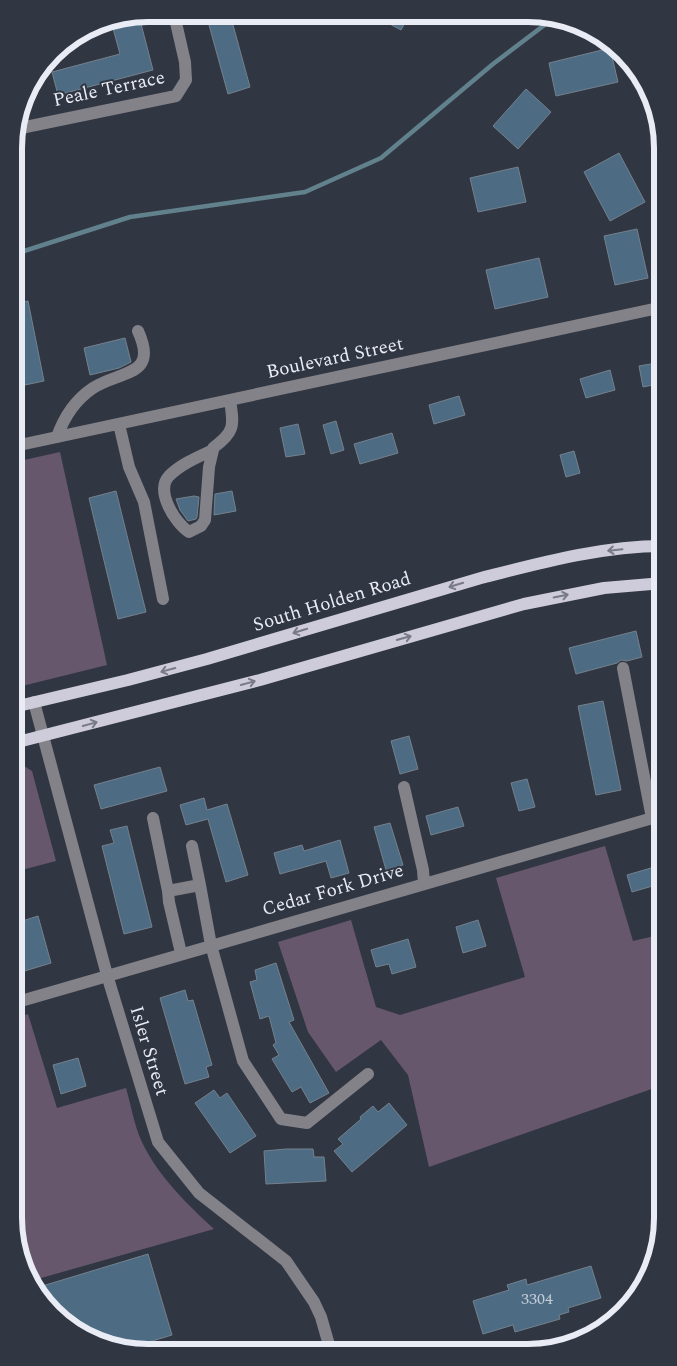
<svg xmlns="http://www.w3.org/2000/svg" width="677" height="1366" font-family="Spectral,serif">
  <rect width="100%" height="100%" fill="#313643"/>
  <path fill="#67576c" d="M60,452l47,213 -93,23 1,-226z
    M15,765l9,1 8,5 24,90 -42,11z
    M605,846l28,95 30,-7v151l-234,82 -21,-92 -27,-35 -45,32 -28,-40 -30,-90 73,-22 25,87 24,8 125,-38 -29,-99z
    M28,1014l29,94 69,-20c5,17 8,36 15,52 16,35 45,63 73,89l-180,51 -13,-20 -7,-43v-198z"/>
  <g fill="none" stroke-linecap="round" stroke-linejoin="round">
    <path stroke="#61828c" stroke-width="4.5" d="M15,254l115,-37 175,-25 76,-34 112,-94 62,-47"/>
  </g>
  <path fill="#4d6c84" stroke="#74818c" d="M206,14h24l20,73 -22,7z
    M373,15h36l-8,15z
    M139,16l14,54 -95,25 -6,-23 68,-18 -9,-33z
    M610,48l8,34 -62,14 -7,-33z
    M526,89l25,23 -33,37 -25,-23z
    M619,153l26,49 -35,19 -26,-49z
    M518,167l8,35 -48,10 -8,-34z
    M637,229l11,49 -33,7 -11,-49z
    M539,258l9,39 -53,12 -9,-39z
    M28,301l16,80 -29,6v-84z
    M125,338l6,24 -12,6 -29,7 -6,-27z
    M663,362v21l-20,4 -4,-21z
    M610,370l5,20 -29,8 -6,-19z
    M459,396l6,19 -31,9 -5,-19z
    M336,421l8,29 -13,4 -8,-29z
    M298,424l7,30 -19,3 -6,-29z
    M392,433l6,20 -38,11 -6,-20z
    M574,451l6,22 -14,4 -6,-22z
    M116,491l30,121 -28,7 -29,-121z
    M232,491l4,20 -22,4 1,-21z
    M194,496l5,1 -2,20 -1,2 -8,2 -8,-11 -4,-11z
    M636,631l6,26 -15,4 -6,-1 -4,3 -41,11 -7,-26z
    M603,701l18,89 -25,5 -18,-89z
    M409,736l9,33 -18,5 -9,-33z
    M160,767l7,24 -66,18 -7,-24z
    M527,779l8,28 -16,4 -8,-28z
    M204,798l3,12 20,-6 21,71 -22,7 -18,-63 -22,6 -6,-20z
    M458,807l6,19 -33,9 -5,-19z
    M390,823l13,42 -17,5 -12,-43z
    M127,826l25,101 -28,7 -22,-88 12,-3 -4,-13z
    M340,840l9,33 -18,5 -5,-17 -46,13 -6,-21 28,-8 2,6z
    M651,868l5,17 -24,7 -5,-17z
    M38,916l13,47 -33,10 -4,-19 10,-2 -8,-29z
    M478,920l8,26 -23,7 -7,-26z
    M408,939l8,28 -24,7 -3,-10 -13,3 -5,-17z
    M276,963l18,57 -5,2 40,71 -19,10 -9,-16 -9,5 -20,-33 7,-4 -6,-10 3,-2 -7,-27 -9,3 -10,-37 7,-2 -2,-10z
    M185,990l3,11 5,-1 19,65 -6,2 3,10 -24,7 -25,-86z
    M78,1058l8,28 -25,8 -8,-29z
    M214,1090l6,8 7,-5 29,43 -26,17 -35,-50z
    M389,1103l18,22 -55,47 -18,-21 9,-7 -5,-5 23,-20 -1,-2 13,-11 5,6z
    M286,1149h27l1,8h10l2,24 -60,3 -2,-33z
    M148,1254l24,81 -46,14 -66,-30 -21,-32z
    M591,1266l10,32 -33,10 1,4 -10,3 1,4 -45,13 -2,-7 -30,9 -10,-33 36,-11 -2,-5 19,-6 1,6z"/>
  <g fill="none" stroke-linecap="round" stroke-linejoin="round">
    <path stroke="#838288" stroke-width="12" d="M16,129l160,-33 10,-16 -1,-18 -11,-48
      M119,424l10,43 15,35 19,97
      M57,437c7,-20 18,-37 36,-49 28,-18 66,-11 45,-57
      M15,446l648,-139
      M213,450c-15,7 -32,14 -44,26 -14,15 6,47 20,56l12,-6 4,-6 4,-53 4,-17v-2c22,-16 21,-22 17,-48
      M623,668l29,150
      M34,702l73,273 51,167 41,51 87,68 28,41 7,15 10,35
      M404,787l19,83 1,14
      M153,818l15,73
      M192,846l8,39
      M181,953l-12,-51 -1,-11 32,-6 11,60 32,116 38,58 26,4 61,-49
      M14,1003l649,-188"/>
    <path stroke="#ceccda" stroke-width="12" d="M14,707l114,-27 79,-21 274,-81c59,-15 121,-32 182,-32
      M14,743l246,-63 264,-76 80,-16 59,-5"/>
  </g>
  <defs><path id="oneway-shaft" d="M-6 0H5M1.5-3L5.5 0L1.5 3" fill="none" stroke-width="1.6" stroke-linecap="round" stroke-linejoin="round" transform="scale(1.25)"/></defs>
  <g stroke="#787a87">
    <use href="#oneway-shaft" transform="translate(615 550) rotate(174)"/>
    <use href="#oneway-shaft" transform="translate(456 585) rotate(163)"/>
    <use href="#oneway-shaft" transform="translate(561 596) rotate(-11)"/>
    <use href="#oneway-shaft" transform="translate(300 631) rotate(163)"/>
    <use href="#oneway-shaft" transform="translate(404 638) rotate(-16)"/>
    <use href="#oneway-shaft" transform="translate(168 670) rotate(165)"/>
    <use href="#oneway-shaft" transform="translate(248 683) rotate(-15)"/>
    <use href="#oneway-shaft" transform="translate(90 724) rotate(-15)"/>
  </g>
  <g text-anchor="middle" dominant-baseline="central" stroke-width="4" stroke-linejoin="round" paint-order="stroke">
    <g font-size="16" fill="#c2ccd8">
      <text x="537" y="1299">3304</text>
    </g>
    <g font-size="19" fill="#e9ecf4" stroke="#313643">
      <text transform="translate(109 89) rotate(-12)">Peale Terrace</text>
      <text transform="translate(335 358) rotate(-12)">Boulevard Street</text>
      <text transform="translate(332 602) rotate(-17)">South Holden Road</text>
      <text transform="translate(333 890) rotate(-16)">Cedar Fork Drive</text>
      <text transform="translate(149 1051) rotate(73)">Isler Street</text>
    </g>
  </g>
  <path d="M0 0H677V1366H0ZM148 22H528A126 126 0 0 1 654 148V1218A126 126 0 0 1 528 1344H148A126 126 0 0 1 22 1218V148A126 126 0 0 1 148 22Z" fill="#313643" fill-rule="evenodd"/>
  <path fill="none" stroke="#e9ecf4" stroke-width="6" d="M148 22H528A126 126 0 0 1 654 148V1218A126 126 0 0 1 528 1344H148A126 126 0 0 1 22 1218V148A126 126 0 0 1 148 22Z"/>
</svg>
